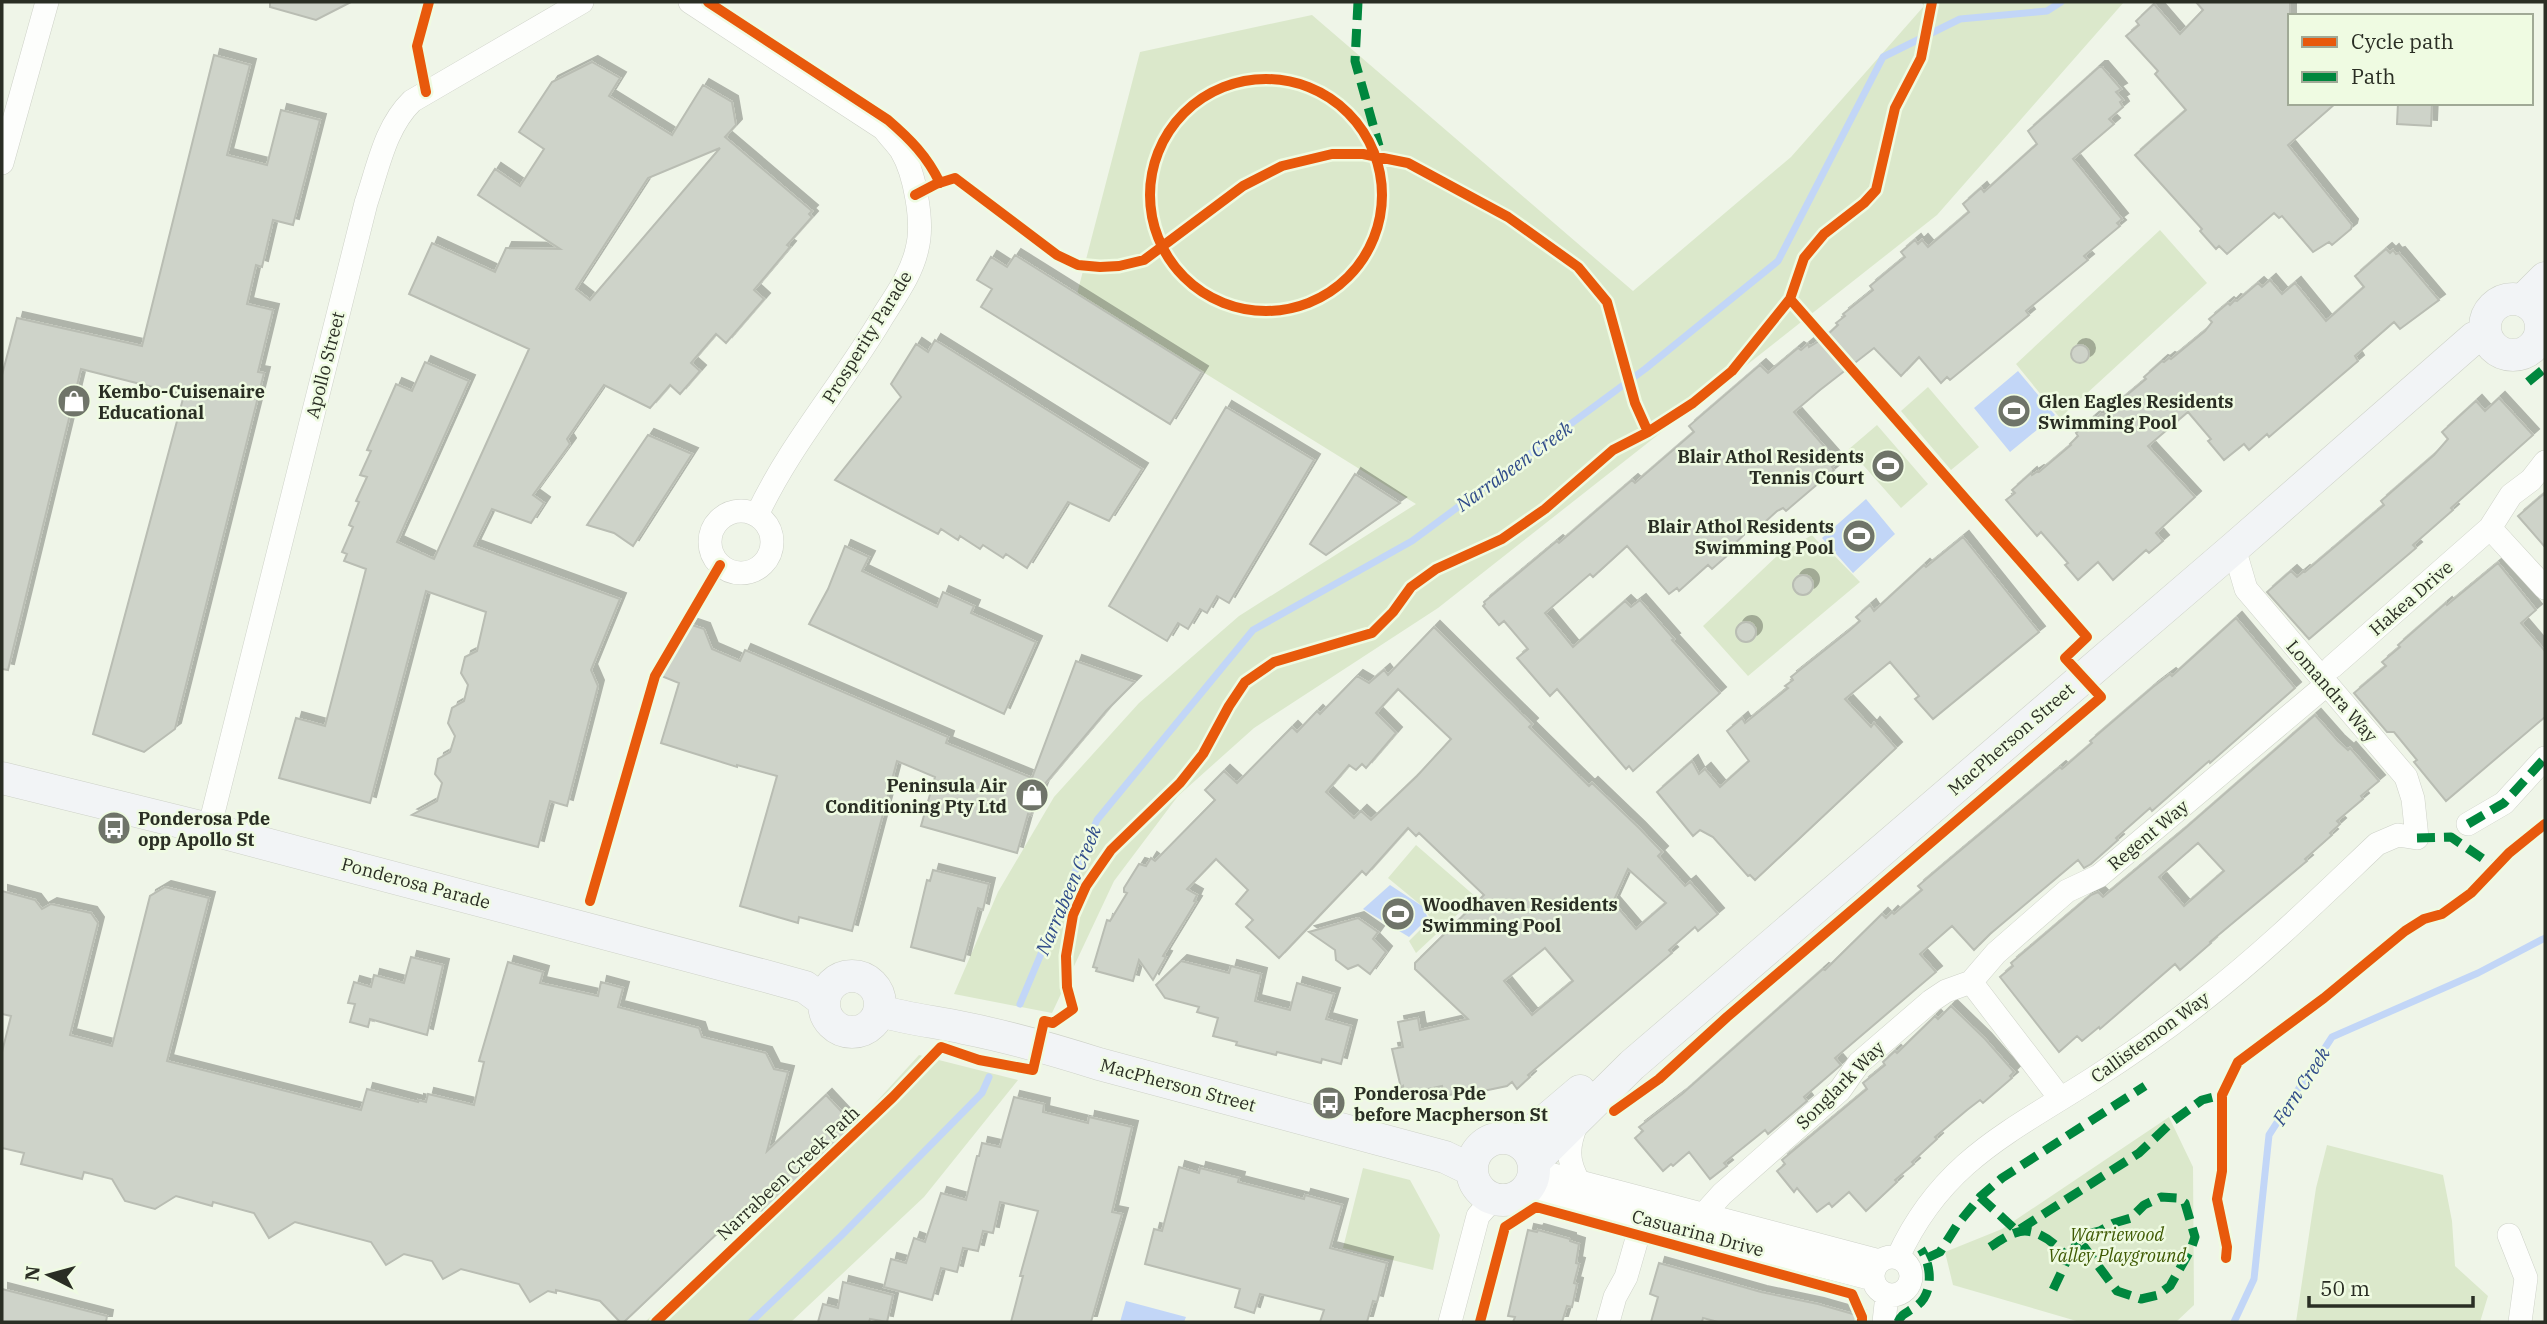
<svg xmlns="http://www.w3.org/2000/svg" width="2547" height="1324" font-family="'IBM Plex Serif',serif">
  <defs>
    <filter id="shadow"><feDropShadow dx="6" dy="-6" stdDeviation="0" flood-color="#0004"/></filter>
  </defs>
  <rect width="100%" height="100%" fill="#eff5e8"/>
  <path fill="#dbe8cb" d="M1921,2h203l-187,213 -499,393 -184,120 -76,68 -64,85 -62,132 -98,-19 44,-102 56,-95 85,-94 100,-87 177,-112 -339,-210 63,-242 172,-37 321,276 158,-134 133,-151z
    M2160,230l47,53 -147,135 -44,-54z
    M1928,387l51,60 -28,23 -50,-59z
    M1877,425l51,59 -27,24 -52,-59z
    M1812,535l9,10 2,-1 37,38 -112,94 -45,-50 75,-71z
    M1416,845l60,52 -60,56 -7,-12 22,-22 -9,-13 -34,-28z
    M919,1055l99,25 -94,117 -133,125h-146l213,-200z
    M2169,1117l24,50 1,138 -18,17h-96l-127,-37 -8,-33 57,-23z
    M2327,1145l116,30 9,46 3,45 33,30 -8,26h-184l20,-134z
    M1363,1168l47,12 30,55 -7,35 -90,-22z"/>
  <path fill="#c2d6f7" d="M2018,371l37,44 -45,37 -36,-44z
    M1866,499l29,35 -42,39 -31,-35z
    M1390,885l32,21 6,12 -19,19 -46,-28z
    M1126,1301l60,16 -2,5h-64z"/>
  <g fill="none" stroke-linecap="round" stroke-linejoin="round">
    <path stroke="#c2d6f7" stroke-width="7" d="M1020,1004l77,-184 156,-190 159,-89 233,-172 133,-108 105,-204 77,-38 87,-8 14,-9
      M751,1322l90,-86 141,-143 7,-16
      M2234,1322l20,-43 15,-144 63,-98 146,-64 67,-35"/>
  </g>
  <path fill="#ced3c9" stroke="#b9bdb3" stroke-width="2" fill-rule="evenodd" filter="url(#shadow)" d="M270,2h81l-35,18 -46,-13z
    M2196,2h94v101h46l-48,42 64,80 -1,4 -19,16 -3,-3 -16,10 -31,-36 -3,2 -5,-5 -47,41 -8,-8 -3,3 -16,-18 2,-2 -67,-74 51,-45 -31,-36 3,-3 -32,-35 13,-11 -3,-4 18,-17 26,30 23,-24z
    M214,55l36,10 -23,90 40,10 14,-55 39,10 -27,105 -20,-5 -11,47 -6,-2 -9,39 26,6 -15,62 6,1 -89,356 -31,23 -51,-18 91,-339 -103,-26 -73,301 -6,-1v-294l15,-57 125,28z
    M592,62l28,16 -11,18 63,39 31,-50 29,17 4,23 -11,12 87,74 -3,3 3,3 -25,28 3,2 -36,43 10,9 -38,44 -10,-9 -25,29 9,8 -20,23 -10,-9 -20,23 -46,-23 -37,54 3,5 -37,51 11,8 -13,20 -39,-14 -18,37 146,53 -29,71 7,16 -31,120 -17,-5 -12,46 -126,-32 25,-14 5,-18 -7,-9 3,-15 12,-7 5,-16 -7,-13 4,-15 12,-7 4,-16 -7,-12 4,-16 12,-6 9,-39 -60,-21 -56,212 -91,-25 17,-60 29,8 41,-157 -22,-8 3,-7 -5,-2 11,-25 -4,-2 10,-23 -3,-1 11,-24 -7,-2 11,-24 -4,-1 29,-66 16,7 13,-29 44,19 -72,161 37,17 95,-210 -120,-55 23,-51 63,29 11,-24 54,1 -82,-54 17,-26 25,17 24,-37 -25,-17 33,-50zM720,148l-130,152 -14,-11 72,-111z
    M2099,67h3l19,22 -5,3 7,8 -3,2 3,5 -14,12 5,5 -41,35 49,60 -5,4 3,3 -36,30 4,4 -62,51 3,4 -79,65 -3,-3 -6,6 -22,-26 -18,19 -27,-28 -54,42 -26,22 44,50 -6,5 2,3 -48,41 -3,-3 -6,3 -23,21 -3,-4 -24,23 2,3 -17,15 -4,-4 -29,26 -2,-3 -8,6 -42,-48 -34,31 -3,-3 -45,39 28,34 52,-46 6,6 9,-7 34,39 -2,1 48,53 -87,78 -4,-5 -3,3 -69,-80 -7,7 -33,-38 11,-9 -24,-28 -5,4 -16,-19 2,-2 -1,-2 73,-61 2,2 73,-63 3,3 59,-51 -5,-6 71,-61 8,8 30,-25 3,2 7,-6 1,3 15,-9 14,-13 -2,-2 9,-7 -2,-2 30,-24 -3,-4 35,-29 -4,-5 14,-12 3,4 4,-4 6,7 41,-35 -6,-8 18,-16 3,4 53,-48 -9,-13z
    M2398,103h34l-1,23 -34,-2z
    M2386,249l4,4 3,-3 3,4 3,-1 40,47 -39,29 -6,-7 -39,34 3,5 -89,76 -2,-3 -18,16 -5,-6 -20,16 -16,-19 3,-2 -23,-27 -40,34 47,51 -39,36 7,8 -14,12 -3,-3 -33,30 -15,-18 -20,18 -13,-15 3,-2 -27,-31 -4,4 -31,-36 9,-7 -3,-3 19,-17 1,2 6,-4 1,1 32,-27 -1,-1 8,-8 -2,-3 18,-16 2,2 5,-5 2,1 43,-36 -2,-2 18,-16 2,1 5,-4 2,1 34,-28 7,-9 -3,-3 19,-16 2,2 5,-5 2,1 21,-18 4,4 8,-7 12,14 13,-11 31,38 38,-34 -9,-11z
    M1015,255l187,117 -32,52 -189,-117 11,-18 -15,-9 14,-23 16,10z
    M935,340l207,129 -33,52 -41,-19 -41,66 -21,-14 -3,4 -20,-13 -3,4 -20,-13 -2,4 -17,-11 -3,5 -103,-54 66,-83 -10,-13 25,-40 12,8z
    M2071 354a9 9 0 1 1 18 0a9 9 0 1 1-18 0Z
    M2499,398l34,37 -82,73 2,2 -40,35 3,3 -107,91 -42,-47 24,-21 6,6 7,-6 1,1 79,-67 -3,-4 53,-46 14,-16 -6,-7 34,-31 9,10z
    M1226,407l88,53 -85,143 -12,-7 -10,17 -7,-4 -12,20 -10,-6 -11,18 -58,-35z
    M648,435l44,19 -59,92 -19,-13 -27,-8z
    M1355,474l45,29 -74,52 -16,-11z
    M2545,493v54l-27,-31z
    M1963,537l76,95 -106,87 -18,-20 4,-3 -29,-34 -45,37 26,28 3,-4 22,25 -141,132 -5,-5 -2,1 -35,-39 -13,-7 -7,6 -36,-44 35,-31 7,13 6,-5 15,18 29,-26 -22,-30 15,-13 3,5 43,-35 -3,-2 8,-6 -2,-3 59,-47 10,-9 -4,-4 14,-12 4,6 50,-46 2,2z
    M845,546l24,11 -7,14 75,36 6,-15 31,14 -3,7 65,29 -32,72 -195,-90 19,-35z
    M2498,563l38,47 -15,13 24,28v66l-99,84 -32,-39 3,-2 -23,-28h-7l-33,-39 32,-27 -4,-4 18,-15 -2,-2 48,-42 1,2z
    M1793 585a10 10 0 1 1 20 0a10 10 0 1 1-20 0Z
    M2236,618l59,70 -85,75 -1,-2 -57,50 -2,-3 -34,30 2,2 -27,24 -7,4 -6,-8 -88,74 -16,16 -22,-24 -32,28 16,18 -101,86 6,7 -37,32 3,4 -39,33 -3,-4 -41,33 3,3 -17,13 -21,-27 -16,14 -2,-2 -8,7 -28,-33 8,-7 -4,-4 43,-33 141,-125 2,1 57,-56 4,4 6,-6 2,2 28,-24 -4,-4 19,-16 123,-103 2,2 30,-26 -2,-2 63,-54 17,-13 2,2z
    M1736 632a10 10 0 1 1 20 0a10 10 0 1 1-20 0Z
    M692,625l12,4 8,20 28,12 5,-11 203,87 -2,6 86,35 44,-117 59,21 -29,29 -63,75 -12,29 -3,-1 -11,39 -96,-27 14,-49 -38,-16 -45,170 -53,-14 -1,6 -58,-17 37,-130 -40,-11v2l-76,-24 18,-60 -20,-8z
    M1434,627l98,97 -3,3 60,59 3,-3 47,45 23,24 -4,4 27,30 5,-4 28,32 -20,17 -3,-4 -26,23 3,3 -144,122 2,2 -13,12 -5,-7 -5,4 -38,8v-3l-25,5 -2,-10 -37,8 -2,-8 -2,2 -9,-39 11,-2 -5,-25 20,-4 2,12 48,-11 -53,-50v-6l69,-68 -65,-62 -3,3 -8,-8 -42,47 -4,-4 -83,87 -33,-31 7,-7 -17,-16 12,-14 -32,-31 -29,30 10,6 -3,6 2,1 -33,54 3,1 -13,23 -14,-20 -6,21 -37,-10 1,-3 -4,-1 14,-47 3,1 17,-28 -3,-1v-4l15,-24 7,2 5,-8 4,3 60,-61 -10,-10 19,-19 13,12 55,-56 5,5 20,-21 3,3 37,-38 12,7 15,-13 4,5zM1398,689l53,50 -34,37 -46,44 -10,-9 -7,7 -28,-26 23,-27 7,5 6,-6 4,4 30,-35 -20,-20zM1628,869l38,34 -30,26 -23,-27zM1545,948l28,33 -41,34 -28,-34z
    M2315,715l23,26 10,9 2,-2 29,33 -18,15 2,3 -26,22 3,3 -10,9 2,2 -27,24 2,2 -97,81 1,1 -31,27 -5,-6 -75,65 -1,-2 -17,14 -5,-5 -18,16 -59,-75 13,-11 -2,-3 80,-68 7,-3 5,5 78,-65zM2198,843l26,28 -40,35 -25,-29z
    M933,870l56,14 -6,26 -5,-2 -14,53 -53,-14 16,-67 3,1z
    M165,887l44,11 -42,163 194,49 6,-21 51,13v-2l8,2 2,-8 46,11 10,-43 -5,-1 29,-99 35,10 -3,11 58,13 3,-14 22,6 -5,19 81,21 3,9 64,16 8,16 14,3 -21,79 59,-56 28,30 -90,86 -20,-3 -120,114h-4l-20,-21 -44,-11v3l-8,-2 -18,11 -11,-18 -58,-15 -18,10 -11,-18 -28,-7 -18,11 -15,-23 -76,-20 -26,16 -15,-25 -41,-11 -1,4 -36,-10 -21,13 -30,-8 -13,-22 -28,-7 -2,7 -61,-15 3,-11 -22,-5v-96l9,-36 -9,-2v-123l33,9 7,9 9,-5 40,9 7,10 -28,112 42,11 38,-150z
    M1358,918l20,14 -5,7 13,13 -16,22 -12,-9 -10,4 -12,-9 -1,-10 -26,-18z
    M411,957l32,8 -16,70 -57,-16 -2,8 -18,-5 5,-18 -7,-1 6,-21 17,5 3,-12 30,8z
    M1181,961l48,12 2,-7 30,8 -6,27 35,9 7,-27 37,11 -8,25 25,7 -10,38 -19,-5 -1,4 -44,-11 -1,3 -40,-10 1,-3 -24,-6 5,-18 -21,-6 2,-5 -34,-9 -9,-13z
    M1951,1006l34,33 29,33 -4,4 2,2 -29,25 -3,-3 -13,10 -32,27 2,2 -25,23 2,2 -19,16 2,2 -31,29 -17,-19 -17,15 -3,-4 -12,9 -20,-24 -3,4 -17,-21 8,-7 -3,-4 85,-71 -4,-6 22,-18 -2,-3 12,-11 2,2 38,-37 3,3z
    M1014,1097l30,7 -1,8 45,11 1,-6 43,10 -20,85 10,2 -31,108h-80l12,-46h-3l18,-65 -38,-9 -7,31 -10,-2 -5,20 -15,-3 -6,24 -16,-4 -9,32 -48,-13 7,-28 15,4 8,-25 11,4 16,-49 25,7 11,-44h2l3,-13 18,4z
    M1179,1167l20,6 1,-5 39,10 -1,4 66,17 1,-4 37,10 -12,43 57,15 -10,39 -4,-1 -6,21h-47l4,-12 -64,-16 -6,19 -19,-6 5,-18 -95,-25 9,-35 8,2z
    M1528,1230l9,2 1,-2 32,9v2l9,3 -3,19 3,1 -5,19 3,1 -5,23 -5,-1 -5,16h-49l2,-5 -7,-1z
    M1659,1263l102,29 57,12 42,12 -1,6h-141l-15,-4 -1,4h-51l7,-25 -8,-3z
    M843,1282l50,13 -6,27 -17,-3 -1,3h-51l5,-18 15,4z
    M2,1289l105,27 -1,6h-104z"/>
  <g fill="none" stroke-linecap="round" stroke-linejoin="round">
    <defs>
      <path id="street" d="M690,2l194,127c5,7 12,14 17,21 14,23 23,73 16,99 -5,24 -21,46 -34,67 -40,68 -93,128 -126,199
        M2,163l45,-161
        M710 542a31 31 0 1 1 62 0a31 31 0 1 1-62 0Z
        M2490,528l21,-33 20,-15 14,-18
        M2332,667l158,-139 55,60
        M2468,824l36,-21 41,-45
        M209,829l157,-626c12,-35 19,-76 46,-102l170,-99
        M1971,982l89,116
        M1577,1123c-9,22 -11,37 2,59
        M1535,1170l345,91
        M1521,1195l32,2 320,82
        M1704,1214l18,-20 118,-104 19,-27 72,-62 15,-10 25,-9 25,-29 71,-62 32,-15 227,-191
        M2509,1235l17,43 -6,44
        M1873 1276a19 19 0 1 1 38 0a19 19 0 1 1-38 0Z
        M1898,1257c44,-96 112,-125 196,-179 37,-24 74,-50 108,-77 62,-48 118,-103 175,-157l21,-9 19,3 -4,-39 -7,-22 -160,-188 -12,-41
        M1450,1322l28,-106 15,-17
        M1608,1322l7,-25 11,-20 17,-59
        M1884,1322l3,-27"/>
      <path id="secondary" d="M2485 327a28 28 0 1 1 56 0a28 28 0 1 1-56 0Z
        M2523,300l22,-22
        M2,778l207,51 560,148 36,10 19,14
        M824 1004a28 28 0 1 1 56 0a28 28 0 1 1-56 0Z
        M880,1011c28,8 56,11 84,17 46,9 91,22 135,36l346,93 27,13
        M1472 1169a31 31 0 1 1 62 0a31 31 0 1 1-62 0Z
        M1520,1142l60,-51
        M1534,1162l98,-97 602,-517 240,-210 12,-4"/>
    </defs>
    <use href="#street" stroke="#ced2c8" stroke-width="24"/>
    <use href="#secondary" stroke="#ced2c8" stroke-width="33"/>
    <use href="#street" stroke="#fdfefc" stroke-width="23"/>
    <use href="#secondary" stroke="#f2f4f6" stroke-width="32"/>
    <path stroke="#00873e" stroke-width="9" stroke-dasharray="18 9" stroke-linecap="butt" d="M1358,2l-3,59 24,85
      M2528,382l17,-14
      M2468,824l36,-21 41,-45
      M2417,838l34,-1 44,30
      M1980,1197l37,34 122,-78 34,-32 29,-21 20,-5
      M1990,1247c8,-5 16,-11 25,-14 20,-8 41,11 53,25l-16,34
      M1927,1258l13,-6 17,-27 23,-28 22,-19 143,-92
      M2068,1258l11,-18 38,51 24,8 17,-4 12,-9 21,-37 4,-12 -10,-34 -8,-5 -16,-1 -17,8 -13,13 -17,5 -14,8 -13,3 -8,6
      M1898,1322c4,-9 9,-9 17,-15 19,-12 17,-41 6,-58"/>
    <defs>
      <path id="cycleway" d="M708,2l180,118c22,19 39,36 52,63
        M1150 195a116 116 0 1 1 232 0a116 116 0 1 1-232 0Z
        M426,92l-9,-46 12,-44
        M915,195l21,-11 19,-6 102,77 21,10 22,2 19,-1 25,-6 99,-74 39,-20 50,-12h31l45,9 100,54 70,50 29,35 28,101 13,29
        M590,901l65,-225 65,-111
        M1614,1111l45,-32 68,-62 374,-320 -36,-39 22,-21 -297,-338
        M2226,1258l1,-11 -10,-48 5,-28v-76l16,-33 86,-64 81,-67 19,-12 18,-5 29,-21 38,-40 36,-29
        M656,1322l237,-225 48,-50 38,13 54,10 11,-49 9,2 20,-14 -6,-22 -1,-31 7,-41 13,-29 25,-36 69,-67 23,-29 26,-48 16,-24 29,-20 98,-29 21,-21 18,-25 25,-18 66,-30 43,-30 68,-59 35,-18 45,-29 39,-32 58,-72 14,-41 20,-24 40,-31 12,-13 19,-82 26,-50 11,-56
        M1480,1322l25,-95 31,-20 316,87 10,23v5"/>
    </defs>
    <use href="#cycleway" stroke="#effbe2" stroke-width="15"/>
    <use href="#cycleway" stroke="#e8590c" stroke-width="10"/>
  </g>
  <defs>
    <symbol id="shop-disc" viewBox="-11 -11 22 22"><circle r="9.5" fill="#6f7469" stroke="#effbe2"/><path d="M-5-2.5h2.3a2.7 3.5 0 0 1 5.4 0H5L5.5 6h-11ZM-1.5-2.5h3a1.5 2.3 0 0 0-3 0Z" fill="#fff"/></symbol>
    <symbol id="stadium-disc" viewBox="-11 -11 22 22"><circle r="9.5" fill="#6f7469" stroke="#effbe2"/><path d="M0-5a6.5 5 0 1 0 0 10a6.5 5 0 1 0 0-10ZM-3.5-1.8h7v3.6h-7Z" fill="#fff"/></symbol>
    <symbol id="bus-disc" viewBox="-11 -11 22 22"><circle r="9.5" fill="#6f7469" stroke="#effbe2"/><path d="M-5-6H5V4H4V6H2V4H-2V6H-4V4H-5ZM-3.5-4V0h7V-4ZM-3.5 1.2v1.5H-2V1.2ZM2 1.2v1.5H3.5V1.2Z" fill="#fff"/></symbol>
  </defs>
  <g fill-rule="evenodd">
    <use href="#shop-disc" x="55" y="382" width="38" height="38"/>
    <use href="#stadium-disc" x="1995" y="392" width="38" height="38"/>
    <use href="#stadium-disc" x="1869" y="447" width="38" height="38"/>
    <use href="#stadium-disc" x="1840" y="517" width="38" height="38"/>
    <use href="#shop-disc" x="1013" y="776" width="38" height="38"/>
    <use href="#bus-disc" x="95" y="809" width="38" height="38"/>
    <use href="#stadium-disc" x="1379" y="895" width="38" height="38"/>
    <use href="#bus-disc" x="1310" y="1084" width="38" height="38"/>
  </g>
  <g text-anchor="middle" dominant-baseline="central" stroke-width="5" stroke-linejoin="round" paint-order="stroke">
    <g font-size="18" fill="#2a2e24" stroke="#effbe2">
      <text transform="translate(867 337) rotate(-58)">Prosperity Parade</text>
      <text transform="translate(325 365) rotate(-76)">Apollo Street</text>
      <text transform="translate(2411 598) rotate(-41)">Hakea Drive</text>
      <text transform="translate(2332 691) rotate(49)">Lomandra Way</text>
      <text transform="translate(2011 739) rotate(-41)">MacPherson Street</text>
      <text transform="translate(2148 835) rotate(-40)">Regent Way</text>
      <text transform="translate(416 883) rotate(15)">Ponderosa Parade</text>
      <text transform="translate(2150 1037) rotate(-36)">Callistemon Way</text>
      <text transform="translate(1178 1085) rotate(15)">MacPherson Street</text>
      <text transform="translate(1840 1085) rotate(-45)">Songlark Way</text>
      <text transform="translate(788 1173) rotate(-43)">Narrabeen Creek Path</text>
      <text transform="translate(1698 1233) rotate(15)">Casuarina Drive</text>
    </g>
    <g font-size="18" font-weight="bold" fill="#2a2e24" stroke="#effbe2" text-anchor="start">
      <text x="98" y="391">Kembo-Cuisenaire<tspan x="98" dy="21">Educational</tspan></text>
      <text x="2038" y="401">Glen Eagles Residents<tspan x="2038" dy="21">Swimming Pool</tspan></text>
      <text x="1864" y="456" text-anchor="end">Blair Athol Residents<tspan x="1864" dy="21">Tennis Court</tspan></text>
      <text x="1834" y="526" text-anchor="end">Blair Athol Residents<tspan x="1834" dy="21">Swimming Pool</tspan></text>
      <text x="1007" y="785" text-anchor="end">Peninsula Air<tspan x="1007" dy="21">Conditioning Pty Ltd</tspan></text>
      <text x="138" y="818">Ponderosa Pde<tspan x="138" dy="21">opp Apollo St</tspan></text>
      <text x="1422" y="904">Woodhaven Residents<tspan x="1422" dy="21">Swimming Pool</tspan></text>
      <text x="1354" y="1093">Ponderosa Pde<tspan x="1354" dy="21">before Macpherson St</tspan></text>
    </g>
    <g font-size="18" font-style="italic" fill="#3e5902" stroke="#effbe2">
      <text x="2117" y="1234">Warriewood<tspan x="2117" dy="21">Valley Playground</tspan></text>
    </g>
    <g font-size="19" font-style="italic" fill="#2f4b89" stroke="#effbe2">
      <text transform="translate(1514 466) rotate(-36)">Narrabeen Creek</text>
      <text transform="translate(1068 890) rotate(-67)">Narrabeen Creek</text>
      <text transform="translate(2301 1086) rotate(-57)">Fern Creek</text>
    </g>
  </g>
  <rect width="2547" height="1324" fill="none" stroke="#2a2e24" stroke-width="7"/>
  <rect x="2288" y="14" width="245" height="91" fill="#effbe2" stroke="#a0a996" stroke-width="2"/>
  <rect x="2302" y="37" width="35" height="10" fill="#e8590c" stroke="#a0a996" stroke-width="2"/>
  <text x="2351" y="49" font-size="21" fill="#2a2e24">Cycle path</text>
  <rect x="2302" y="72" width="35" height="10" fill="#00873e" stroke="#a0a996" stroke-width="2"/>
  <text x="2351" y="84" font-size="21" fill="#2a2e24">Path</text>
  <g transform="translate(49 1275) rotate(276)" stroke="#effbe2" stroke-width="5" paint-order="stroke">
  <path d="M0-5L12 26L0 18L-12 26Z" fill="#2a2e24"/>
  <text y="-10" font-size="19" font-weight="bold" text-anchor="middle" fill="#2a2e24">N</text>
  </g>
  <path d="M2309 1296v10h164v-10" fill="none" stroke="#2a2e24" stroke-width="3.5"/>
  <text x="2320" y="1296" font-size="21" fill="#2a2e24" stroke="#effbe2" stroke-width="5" paint-order="stroke">50 m</text>
</svg>
